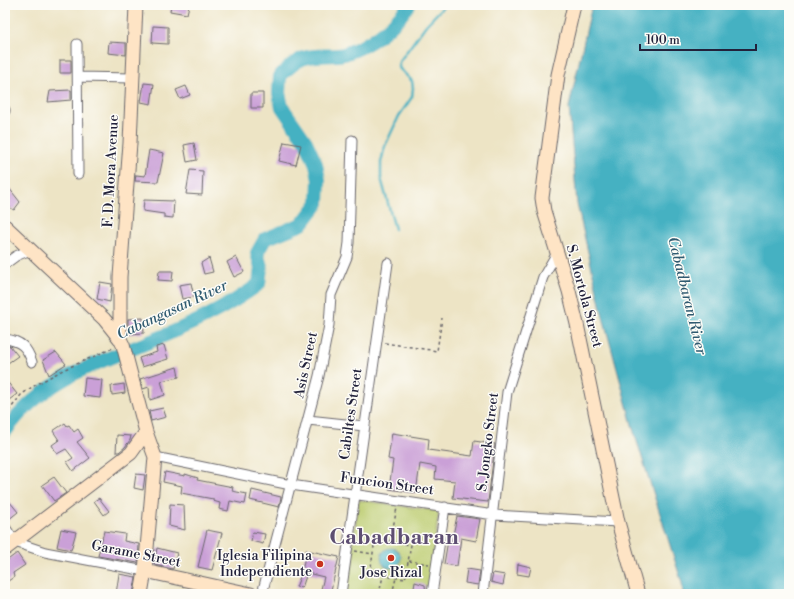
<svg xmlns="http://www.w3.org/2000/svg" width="794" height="599" font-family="'Libre Bodoni',serif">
  <rect width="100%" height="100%" fill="#fdfcf7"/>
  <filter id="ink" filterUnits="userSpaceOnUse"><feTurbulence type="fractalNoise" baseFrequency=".025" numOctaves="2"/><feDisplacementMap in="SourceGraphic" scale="8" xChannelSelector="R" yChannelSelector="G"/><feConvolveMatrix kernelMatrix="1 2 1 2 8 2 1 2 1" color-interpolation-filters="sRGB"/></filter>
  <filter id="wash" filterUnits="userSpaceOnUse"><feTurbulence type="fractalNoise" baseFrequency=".012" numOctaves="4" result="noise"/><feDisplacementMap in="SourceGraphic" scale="16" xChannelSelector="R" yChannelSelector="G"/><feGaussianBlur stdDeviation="0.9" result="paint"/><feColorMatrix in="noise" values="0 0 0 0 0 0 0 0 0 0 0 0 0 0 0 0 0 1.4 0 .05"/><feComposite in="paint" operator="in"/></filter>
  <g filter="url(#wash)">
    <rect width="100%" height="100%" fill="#ede4c5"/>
    <path fill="#bccc6f" stroke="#6f7755" d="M359,500l80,11 -11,83h-83z"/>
    <path fill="#44b1c2" stroke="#336a7e" d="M592,5h197v589h-106l-1,-11 -48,-151 -31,-115 -26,-113 -8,-97z
      M381 558a10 10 0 1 1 20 0a10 10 0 1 1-20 0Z"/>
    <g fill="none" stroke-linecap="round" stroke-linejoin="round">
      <path stroke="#44b1c2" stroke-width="2.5" d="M395,229l-14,-51v-16l4,-16 14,-30 13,-19 1,-9 -1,-7 -13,-13v-6l27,-37 19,-20"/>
      <path stroke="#44b1c2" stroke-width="14" d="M5,432c36,-52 88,-67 144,-90 39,-16 77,-33 110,-58l2,-17 -4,-14 8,-14 37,-15 16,-21 1,-23 -3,-16 -10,-22 -24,-35 -3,-14 1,-17c7,-7 15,-15 24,-18 13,-4 27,-1 40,-4 28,-9 48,-26 65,-49"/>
    </g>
    <g id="blocks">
      <path fill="#caa0d7" d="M171,5h18l-2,9 -17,-3z
        M153,26l15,1v17l-16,-1z
        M109,42l17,1v12l-18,-2z
        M60,60h11v13h-11z
        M144,83l10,1 -3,20 -10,-2z
        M186,86l4,9 -10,4 -4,-9z
        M71,90v10l-23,2 2,-11z
        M251,93h12v15h-12z
        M284,142l17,3 -5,20 -17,-4z
        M194,143l3,17 -10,2 -3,-17z
        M149,150l15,3 -6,29 -23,-1 1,-6 9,1z
        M190,170l13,1 -1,24 -16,-1z
        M9,188l11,14 -6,8 -9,-5v-12z
        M144,200l30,1 -1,17 -9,-1v-3l-21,-3z
        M236,257l8,15 -10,5 -7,-15z
        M209,258l4,14 -9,2 -3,-11z
        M159,271h14l-1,10 -14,-1z
        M100,282l12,2 -2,18 -13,-3z
        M191,283l3,14 -12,2 -3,-14z
        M143,318l1,15 -16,1v-15z
        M7,345l3,1 8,10 -13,9v-18z
        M164,345l4,14 -26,8 -3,-9 18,-6 -1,-5z
        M56,352l10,12 -17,11 -6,-15z
        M177,367l2,10 -18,4 4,14 -15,5 -1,-13 -6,2 -3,-10z
        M85,378l17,2 -2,18 -17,-2z
        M5,379l12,15 -12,9z
        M124,384l1,9 -13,2 -1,-9z
        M163,408l3,9 -15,4 -2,-10z
        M65,423l2,3 2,-1 5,7 4,-3 5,9 -6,4 13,16 -17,13 -6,-9 6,-4 -7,-9 -9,5 -5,-9 7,-5 -6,-9z
        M392,433l37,6 -1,11 44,6 2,-15 21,3 -7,58 -35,-4 2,-17 -20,-2 1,-12 -16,-3 -4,29 -27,-4 4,-29 -5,-1z
        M117,435l14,1 -1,4 -5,7 -6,5h-3z
        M165,472l20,4v-2l13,4 -1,2 36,7 -1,4 15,3 -2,10 -15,-3 -2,10 -9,-2 1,-6 -7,-2v-2l-32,-6 1,-7 -19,-4z
        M136,474l9,1 -2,15 -9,-2z
        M54,477l12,16 -12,8 -12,-16z
        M252,490l29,7 -2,10 -29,-7z
        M5,496l13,16 -10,8 -3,-4z
        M99,498l10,13 -5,4 -10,-14z
        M170,504l14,1 1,25 -16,-4z
        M457,516l23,3 -4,22 -15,-3 -4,28 -13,-2 4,-24h4z
        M61,529l15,3 -5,18 -14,-3z
        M207,530l15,3 -10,37 -14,-3z
        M104,531l21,3 -1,7 15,3 -1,19 -40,-7z
        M253,532l12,2 -2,10 -12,-3z
        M157,548l20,5 -4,16 -19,-4z
        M306,550l33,7 -9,37 -10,-1 4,-16 -17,-4 -5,15 -6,-1 6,-15z
        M17,553l8,12 -12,8 1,4 -9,6v-21z
        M518,564l13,3 -2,9 -12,-2z
        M467,569l13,2 -2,14 -13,-2z
        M493,573l12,2 -2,10 -12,-3z
        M119,574l17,3 -3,17h-17z
        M415,582l10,3 1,9h-13z"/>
    </g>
  </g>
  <g filter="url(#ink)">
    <use href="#blocks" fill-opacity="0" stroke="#69666b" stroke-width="1"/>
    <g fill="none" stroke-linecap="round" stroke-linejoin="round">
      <defs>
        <path id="street" d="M77,44l1,130
          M78,77l54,1
          M5,111v-1
          M5,264l11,-8 14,-6
          M5,339c16,2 22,8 27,23
          M308,420l56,6
          M155,457l136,28 203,30 124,7
          M5,527l10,15 30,10 100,19
          M262,594l57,-218 10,-51 2,-30 16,-38 2,-14 3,-103
          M341,594l47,-331
          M432,594l13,-87
          M483,594l24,-202 36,-115 14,-24"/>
        <path id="secondary" d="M574,5l-16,70 -16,123 2,13 25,80 8,33 41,198 20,72
          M5,226l99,93 16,20 3,6 23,87 9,25 -10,114 -4,23
          M120,339v-62l10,-134 6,-138
          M5,549l126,-96 15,-21
          M145,571l106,23"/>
      </defs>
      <use href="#street" stroke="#69666b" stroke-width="11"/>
      <use href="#secondary" stroke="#69666b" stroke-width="15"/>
      <path stroke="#69666b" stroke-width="1.5" stroke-dasharray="3 3" stroke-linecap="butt" d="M385,343l52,8 5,-33
        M5,416l16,-21 11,-8 31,-17 50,-22
        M375,539l36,6 -6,34 -35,-5z
        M390,542l7,-34
        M355,551l18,3
        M409,561l20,3
        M379,594l4,-18
        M392,594l4,-16"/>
      <use href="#street" stroke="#fff" stroke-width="9"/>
      <use href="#secondary" stroke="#fee4c5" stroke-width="13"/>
    </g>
  </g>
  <g fill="#c8321e" stroke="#fdfcf7" stroke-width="1.5">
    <circle cx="391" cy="558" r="4"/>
    <circle cx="320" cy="564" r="4"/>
  </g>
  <g text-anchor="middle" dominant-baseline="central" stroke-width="3" stroke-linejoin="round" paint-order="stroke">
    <g font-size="14" fill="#22223b" stroke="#fdfcf7">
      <text transform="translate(111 171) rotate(-87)">F. D. Mora Avenue</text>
      <text transform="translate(584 296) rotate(75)">S. Mortola Street</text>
      <text transform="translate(306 365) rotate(-78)">Asis Street</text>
      <text transform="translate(351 414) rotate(-82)">Cabiltes Street</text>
      <text transform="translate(488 442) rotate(-83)">S. Jongko Street</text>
      <text transform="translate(387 484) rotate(8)">Funcion Street</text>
      <text transform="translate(136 554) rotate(11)">Garame Street</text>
    </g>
    <g font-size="14" fill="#22223b" stroke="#fdfcf7" text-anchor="end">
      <text x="312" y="556">Iglesia Filipina<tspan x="312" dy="16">Independiente</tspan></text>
      <text x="391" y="573" text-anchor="middle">Jose Rizal</text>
    </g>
    <g font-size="15" font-style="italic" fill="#305b71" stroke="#fdfcf7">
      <text transform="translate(687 296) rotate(76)">Cabadbaran River</text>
      <text transform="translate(172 310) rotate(-25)">Cabangasan River</text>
    </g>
    <g font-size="22" font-weight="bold" fill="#5d4e72" stroke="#fdfcf7">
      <text x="394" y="537">Cabadbaran</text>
    </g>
  </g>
  <rect width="794" height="599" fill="none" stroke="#fdfcf7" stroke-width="20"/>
  <path d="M640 44v6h116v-6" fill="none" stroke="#22223b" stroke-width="2"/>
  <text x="646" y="44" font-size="12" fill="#22223b" stroke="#fdfcf7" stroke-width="3" paint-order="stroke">100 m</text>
</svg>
